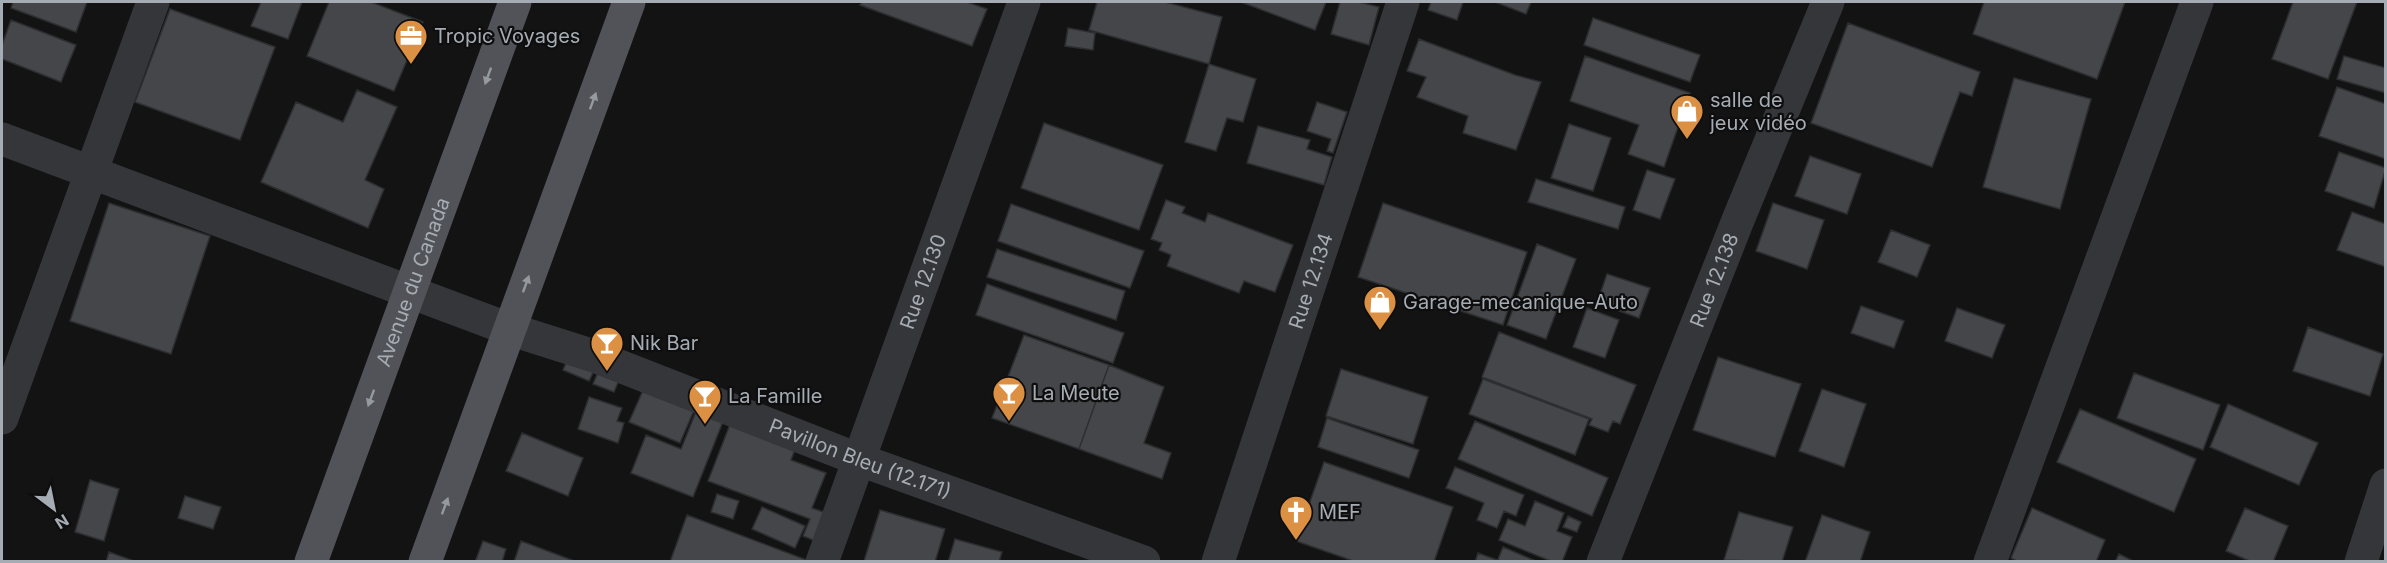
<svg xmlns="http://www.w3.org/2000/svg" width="2387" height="563" font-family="Inter,sans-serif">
  <rect width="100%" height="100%" fill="#131314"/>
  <path fill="#454649" stroke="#2d2e30" stroke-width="1.5" d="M13,2h74l-11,30 -65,-24z
    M261,2h41l-14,37 -37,-13z
    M329,2h42l52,20 -29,69 -87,-35z
    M862,2h105l20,7 -15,37 -112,-41z
    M1097,2h68l57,15 -13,47 -120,-34z
    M1241,2h85l-11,28z
    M1340,2h19l20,5 -10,38 -38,-11z
    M1431,2h32l-6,18 -29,-10z
    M1495,2h36l-5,12z
    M1984,2h141l-28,77 -124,-45z
    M2293,2h64l-29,77 -56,-20z
    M170,9l105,38 -35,93 -105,-38z
    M1593,18l107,37 -10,27 -106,-37z
    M11,20l65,25 -15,37 -59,-23v-14z
    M1848,23l132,49 -8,24 -12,-4 -28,75 -121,-44z
    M1068,28l27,5 -2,17 -28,-4z
    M1419,39l96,36 26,7 -25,68 -53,-17 5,-17 -51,-19 9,-20 -19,-6z
    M1585,56l105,37 -26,74 -36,-13 11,-29 -69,-24z
    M2344,56l42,12v25l-49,-14z
    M1209,64l47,15 -13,43 -16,-4 -11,33 -31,-9z
    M2014,78l77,21 -31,110 -77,-22z
    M2337,87l49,17v55l-67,-23z
    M357,90l40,17 -32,73 19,9 -16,39 -107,-46 35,-80 47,20z
    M1317,102l30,10 -14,41 -6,-2 4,-12 -24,-8z
    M1044,123l119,42 -24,65 -118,-42z
    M1569,124l42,14 -18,53 -42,-13z
    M1258,126l52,14 -3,9 25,8 -8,28 -77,-22z
    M2339,152l47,16 -12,40 -49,-17z
    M1810,156l51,18 -14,40 -52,-18z
    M1647,170l28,9 -15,40 -27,-9z
    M1536,179l89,28 -7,22 -90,-27z
    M1166,200l19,7 -3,6 23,9 3,-9 85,32 -18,47 -31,-11 -5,12 -72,-27 4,-11 -12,-5 3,-7 -11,-4z
    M109,203l101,33 -39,118 -101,-33z
    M1383,203l144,49 -24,73 -145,-48z
    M1773,203l51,17 -17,49 -51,-18z
    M1011,204l133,47 -14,37 -132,-47z
    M2352,212l34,12v43l-49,-17z
    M1891,230l39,15 -13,32 -39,-15z
    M1537,244l39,15 -30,80 -39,-14z
    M997,249l128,42 -9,29 -129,-43z
    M1607,274l43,14 -11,30 -42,-15z
    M987,284l137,49 -11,30 -137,-48z
    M1861,306l43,15 -10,27 -43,-15z
    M1587,308l32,12 -14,38 -32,-11z
    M1957,308l48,17 -13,33 -47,-17z
    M2308,327l75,27 -13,42 -77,-25z
    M1499,332l137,53 -16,39 -7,-3 -5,11 -19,-7 3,-6 -110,-42z
    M1024,335l85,30 -30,84 -87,-31z
    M569,356l27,11 -7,14 -26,-11z
    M1718,357l83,27 -26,73 -82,-27z
    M601,365l21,8 -8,19 -21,-8z
    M1109,365l55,22 -20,56 27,10 -9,26 -83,-30z
    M1341,369l87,28 -15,47 -87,-28z
    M2134,373l86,32 -17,45 -86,-32z
    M648,379l50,22 -18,42 -51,-21z
    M1483,379l106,40 -14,36 -106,-41z
    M1822,389l44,15 -22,63 -45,-16z
    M589,397l33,11 -5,13 7,2 -6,20 -40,-14z
    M2228,404l90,39 -19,42 -89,-38z
    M697,409l27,10 -31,78 -62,-24 15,-38 35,14z
    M2080,409l116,50 -22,53 -117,-50z
    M734,414l65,25 -8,21 35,13 -14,35 17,6 -11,28 -15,-6 7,-17 -102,-38z
    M1327,418l92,32 -10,28 -91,-31z
    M1475,421l133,57 -16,38 -134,-57z
    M522,433l61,25 -15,38 -62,-25z
    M1324,462l129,45 -19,55h-78l-60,-21z
    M1455,467l69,28 -8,21 -12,-5 -7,17 -20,-8 7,-17 -38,-15z
    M90,480l29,9 -15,52 -29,-9z
    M717,494l22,7 -6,18 -22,-7z
    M185,496l36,11 -8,22 -35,-11z
    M1535,501l29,12 -7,18 15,6 -10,25h-9l-54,-22 9,-21 17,7z
    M762,507l43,19 -10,22 -43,-19z
    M2032,508l73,32 -9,22h-78l-7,-4z
    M2245,508l43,18 -15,36h-21l-26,-11z
    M880,510l65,19 -10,33 -71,-1z
    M1739,512l54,15 -11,35 -58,-2z
    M687,515l125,47h-142z
    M1822,515l48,17 -10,30h-55z
    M1568,516l13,6 -4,10 -14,-5z
    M955,539l47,13 -3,10h-51z
    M483,541l23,8 -4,13h-27z
    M521,541l56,21h-63z
    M1503,547l35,15h-41z
    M109,552l25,9v1h-28z
    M1478,553l19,7 -22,2z
    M2119,554l16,8h-20z"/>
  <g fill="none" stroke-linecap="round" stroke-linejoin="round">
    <g stroke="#343639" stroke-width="33">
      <path id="s1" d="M2,139l507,190 85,27 266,104 284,102"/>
      <path d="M2,418l151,-416"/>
      <path id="s2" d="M822,562l202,-560"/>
      <path id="s3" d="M1218,562l185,-560"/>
      <path id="s4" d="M1603,562l135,-342 90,-218"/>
      <path d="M1990,562l207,-560"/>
      <path d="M2361,562l25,-77"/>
    </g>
    <g stroke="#515358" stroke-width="33">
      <path id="s5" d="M311,562l204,-560"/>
      <path d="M425,562l204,-560"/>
    </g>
  </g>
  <defs><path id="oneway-solid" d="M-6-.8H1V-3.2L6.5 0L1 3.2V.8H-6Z" transform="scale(1.5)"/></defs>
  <g fill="#959aa1">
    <use href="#oneway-solid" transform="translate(488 76) rotate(110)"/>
    <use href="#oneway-solid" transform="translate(593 101) rotate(-70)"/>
    <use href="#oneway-solid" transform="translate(526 284) rotate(-70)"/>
    <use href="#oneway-solid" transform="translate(371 398) rotate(110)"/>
    <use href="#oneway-solid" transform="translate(445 506) rotate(-70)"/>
  </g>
  <defs>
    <symbol id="office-pin" viewBox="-11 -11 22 30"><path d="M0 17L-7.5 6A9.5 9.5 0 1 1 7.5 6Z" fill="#dc9043" stroke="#0e0e0f"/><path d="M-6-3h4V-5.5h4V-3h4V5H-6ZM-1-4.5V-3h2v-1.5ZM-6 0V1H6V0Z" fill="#fff"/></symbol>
    <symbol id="shop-pin" viewBox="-11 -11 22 30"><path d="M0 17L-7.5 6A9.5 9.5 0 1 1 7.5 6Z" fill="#dc9043" stroke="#0e0e0f"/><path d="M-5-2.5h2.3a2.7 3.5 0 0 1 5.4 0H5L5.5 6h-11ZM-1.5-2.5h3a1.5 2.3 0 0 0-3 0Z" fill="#fff"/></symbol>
    <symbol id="bar-pin" viewBox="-11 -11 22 30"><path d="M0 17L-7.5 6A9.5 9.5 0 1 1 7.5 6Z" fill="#dc9043" stroke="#0e0e0f"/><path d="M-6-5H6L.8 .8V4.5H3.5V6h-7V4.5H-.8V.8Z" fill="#fff"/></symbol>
    <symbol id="church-pin" viewBox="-11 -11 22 30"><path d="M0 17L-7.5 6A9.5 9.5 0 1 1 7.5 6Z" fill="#dc9043" stroke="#0e0e0f"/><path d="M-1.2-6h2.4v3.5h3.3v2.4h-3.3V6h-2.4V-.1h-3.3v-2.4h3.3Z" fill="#fff"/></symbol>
  </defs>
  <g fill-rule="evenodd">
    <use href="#office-pin" x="392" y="17" width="38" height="52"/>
    <use href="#shop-pin" x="1668" y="92" width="38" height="52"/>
    <use href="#shop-pin" x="1361" y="283" width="38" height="52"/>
    <use href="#bar-pin" x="588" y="324" width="38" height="52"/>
    <use href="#bar-pin" x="990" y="374" width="38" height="52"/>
    <use href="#bar-pin" x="686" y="377" width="38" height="52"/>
    <use href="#church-pin" x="1277" y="493" width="38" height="52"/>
  </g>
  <g text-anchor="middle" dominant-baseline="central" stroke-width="4.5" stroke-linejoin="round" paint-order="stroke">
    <g font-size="20" fill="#a6acb3" stroke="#0e0e0f" text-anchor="start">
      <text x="434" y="36">Tropic Voyages</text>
      <text x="1710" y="100">salle de<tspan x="1710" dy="23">jeux vidéo</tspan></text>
      <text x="1403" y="302">Garage-mecanique-Auto</text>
      <text x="630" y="343">Nik Bar</text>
      <text x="1032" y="393">La Meute</text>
      <text x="728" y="396">La Famille</text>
      <text x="1319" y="512">MEF</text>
    </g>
    <g font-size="20" fill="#a6acb3" stroke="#0e0e0f">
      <text stroke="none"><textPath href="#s5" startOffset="298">Avenue du Canada</textPath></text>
      <text stroke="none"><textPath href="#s3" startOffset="296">Rue 12.134</textPath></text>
      <text stroke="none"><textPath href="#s4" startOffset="303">Rue 12.138</textPath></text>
      <text stroke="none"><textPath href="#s2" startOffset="298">Rue 12.130</textPath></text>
      <text stroke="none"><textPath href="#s1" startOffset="916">Pavillon Bleu (12.171)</textPath></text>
    </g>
  </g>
  <rect width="2387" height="563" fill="none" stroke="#a6acb3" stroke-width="6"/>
  <g transform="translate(54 509) rotate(148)" stroke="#0e0e0f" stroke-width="4.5" paint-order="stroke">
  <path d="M0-4.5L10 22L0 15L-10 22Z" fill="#a6acb3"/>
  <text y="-9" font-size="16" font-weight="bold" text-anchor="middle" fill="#a6acb3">N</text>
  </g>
</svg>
